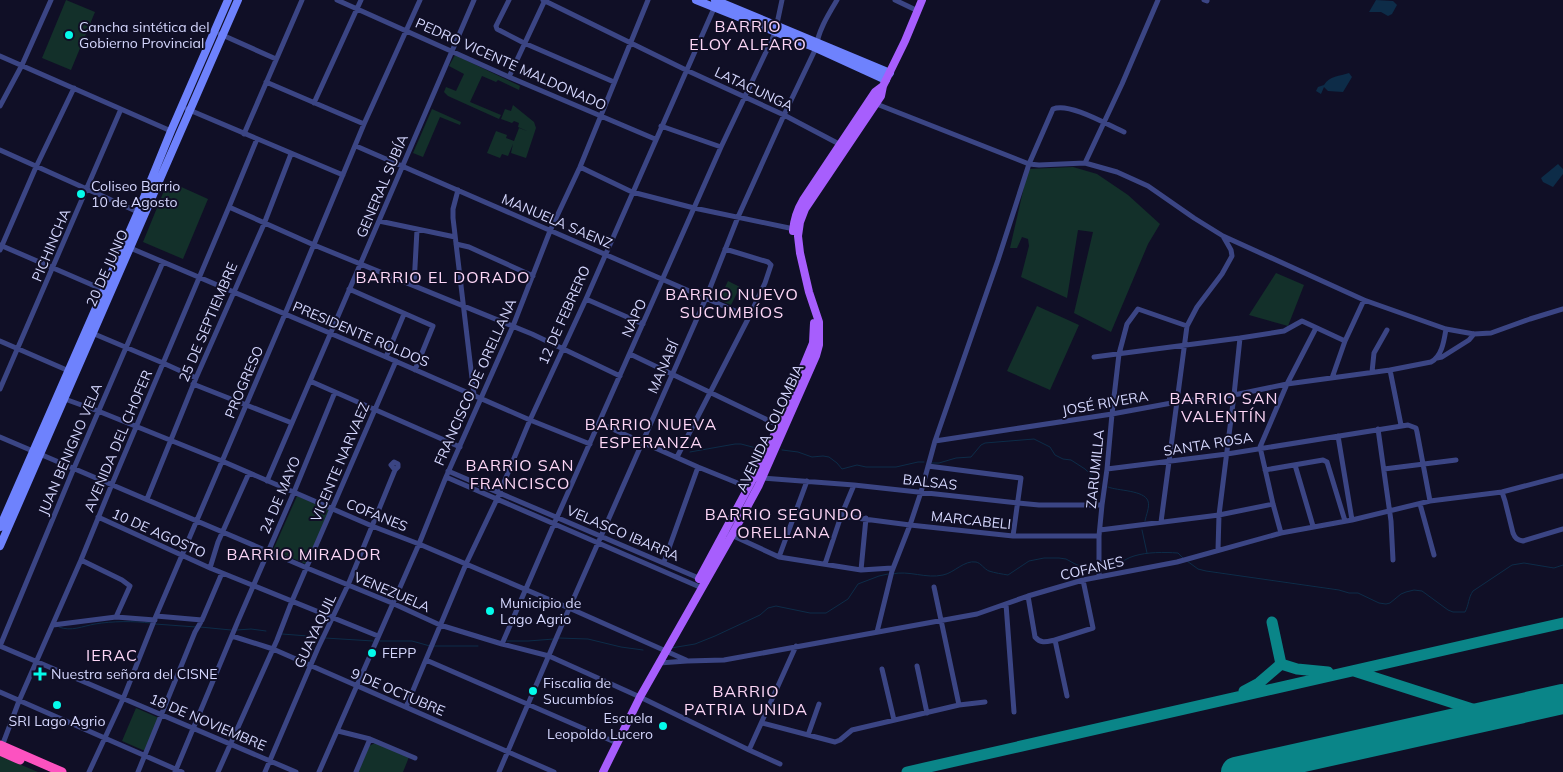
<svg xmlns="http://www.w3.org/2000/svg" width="1563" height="772" font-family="Mulish,sans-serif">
  <rect width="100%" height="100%" fill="#100f26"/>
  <path fill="#13302a" d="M66,0l29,12 -24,58 -29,-12z
    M455,55l65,31 -1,4 -21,-10 -2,2 -14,-6 -12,26 31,13 -2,4 -51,-23 -4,-4 2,-5 10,4 8,-17 -15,-8z
    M513,105l21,17 2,6 -10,30 -15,-5 2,-9 -5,12 -6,-2 -2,4 -13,-5 9,-22 11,4 -1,3 8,3 5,-13 8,3 -9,-4 1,-4 -5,-2 -2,2 -11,-4 4,-10 6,2z
    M432,109l29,13 -1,3 -20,-8 -17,40 -10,-4z
    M1073,167l24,7 31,21 32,29 -12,20 -37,88 -37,-19 19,-81 -15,-2 -11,68 -46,-21 8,-31 -1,-7 -6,-2 -5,11h-7l18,-79z
    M168,181l40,18 -25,60 -40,-17z
    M1276,273l28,12 -16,41 -39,-11z
    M728,281l12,6 -9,18 -12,-5z
    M1037,306l42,19 -29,65 -43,-19z
    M297,496l33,14 -24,54 -33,-14z
    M136,708l23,10 -14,33 -23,-10z
    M375,743l34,14 -6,15h-45l11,-26z
    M0,756l38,16h-38z"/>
  <path fill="#0d2c48" d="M1376,0l17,1 4,4 -5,9 -4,2 -7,-4h-12z
    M1349,73l3,4 -9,15 -15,-1 -4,-4 -3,7 -5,-3 2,-4 6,-2c5,-9 16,-9 25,-12z
    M1558,164l5,5v5l-10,13 -10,-5 -2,-4z"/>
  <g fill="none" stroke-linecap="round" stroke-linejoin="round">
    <path stroke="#0d2c48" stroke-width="1" d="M782,450l16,2 14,5 11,-1 6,1 8,6 5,6 15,-4 9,2h30l22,-5h6
      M690,452l45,-8h6l19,5
      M932,463h7l17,-5 15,-1 10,-12 4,-2 49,-4 16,8 5,8 8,4 8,1 14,9 15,14
      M1108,487c10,4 36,3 40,14 2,6 -2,14 -3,20
      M1142,530l5,23
      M1187,561l11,8 8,2 133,19 10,3h9l21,10 7,1 4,-1 11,-9 5,-2 8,-2 8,1 26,19 5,2h12c4,-7 3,-14 8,-21l39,-26 12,-2 30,5 9,-3
      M1102,568c12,2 21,-9 32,-12 13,-4 30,-4 44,-3l6,6
      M892,574c17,-4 34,5 51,1 11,-2 21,-15 33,-13 5,1 8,7 13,9 6,2 13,3 19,4l21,-14 15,-3h15l7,1 11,6 21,2
      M155,624l41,3
      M59,627c12,5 24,-1 36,-3 18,-3 38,-3 56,-1
      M200,627l31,3
      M237,630l14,-1 15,2
      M282,634l39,3
      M325,638l48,3
      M558,638l30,1 33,8 22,3
      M380,641h32l18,5
      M507,641h21l26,-2
      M434,646h44
      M671,648l24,-4 20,-8 45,-21 8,-7 8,-2 34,7h16l22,-14 10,-15 21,-8 9,-2"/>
    <path stroke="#0a8588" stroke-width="11" d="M1272,622l9,42
      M1354,671l137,44
      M1244,691l15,-8 22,-19 16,5 31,3
      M907,772l656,-149"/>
    <path stroke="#0a8588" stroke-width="30" d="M1236,772l327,-73"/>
    <path stroke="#3b4584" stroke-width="5" d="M337,0l172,77 146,62
      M509,0l-13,26 1,3 27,14 90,39
      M543,0l143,70 98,45 57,30
      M895,0l23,11
      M1204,0l3,1
      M220,34l56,25
      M0,56l171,75
      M509,77l36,-77
      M266,82l98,42
      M314,103l47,-103
      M874,103l155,61 10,1 46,-2 32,9 31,14 46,32 29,18 141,64 82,29 28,5 17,-1 39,-14 33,-10
      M0,106l22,-41 29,-65
      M187,109l156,66
      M661,126l60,21
      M244,134l58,-134
      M356,146l393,171
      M0,150l138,62
      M1085,163l37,-79 36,-84
      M580,167l52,25 62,16 100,21
      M458,190l-5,19v9l21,177
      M229,207l85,38 218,89 88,42
      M379,221l76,16
      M456,244l13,3 64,29
      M0,245l104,45
      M128,247l258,110 144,63 60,24
      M0,250l36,-83 38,-79
      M414,285l3,-55
      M349,289l84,37 -18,44
      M586,299l57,25
      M92,333l71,30 33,15
      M0,341l69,30
      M630,354l150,72
      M386,357l18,-43
      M1094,357l146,-19
      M1437,358l5,-1 27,-17 5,-6
      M1390,370l11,55
      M1372,372l2,-19 13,-23
      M1332,378l13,-37 19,-41
      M310,381l150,66
      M193,384l99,39
      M0,389l121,-280
      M62,398l36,13 124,50 150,65 47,18 150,64 117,52
      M599,423l99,44 52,21
      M1378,429l13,92 2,39
      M1338,436l14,84
      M0,437l307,131 85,35 48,22 62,19 47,12 91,41 109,53
      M935,441l177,-27 65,-12 57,-7 53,-11 103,-14 41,-8c11,-6 13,-21 15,-33
      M677,457l72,-140 16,-34 6,-18 -3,-3 -43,-13
      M1295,465l18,61
      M928,466l93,12 -8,58
      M1107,469l120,-15 181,-29 8,3 1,4 13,69
      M1384,469l72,-9
      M1265,470l58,-10 4,2 18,59
      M448,471l253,108
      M755,475l7,3 92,7 164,18 21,2h63
      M446,477l256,111
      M267,481l207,-481
      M1502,492l3,9 8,32c2,5 4,7 10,8l40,-12
      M147,499l49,-121 68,-154 27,-70
      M1420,504l14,51
      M841,516l69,9 103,11h86
      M98,517l112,51 168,68
      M1161,522l26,-196 10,-19 25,-33 10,-18 -1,-6 -8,-14
      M1100,530l119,-15 54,-11
      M1281,533l-8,-29 -13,-57 27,-63 29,-56
      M729,534l50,23 82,13 31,-2
      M1218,550l1,-35 15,-120 6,-57 44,-7 18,-10 43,20
      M779,557l28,-76
      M81,560l41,20 8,6 -14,31
      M664,562l34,-95
      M825,564l16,-48 13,-31
      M210,568l8,-26 31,-69
      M861,570l5,-52
      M1099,577v-41l3,-31 5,-36 5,-55 7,-60 8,-30 11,-15 49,17
      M934,587l25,118
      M1028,596l7,41c6,7 11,5 20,3
      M1006,604l8,108
      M156,616l46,4
      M53,625l63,-8 39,3
      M877,632l15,-61 18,-46 11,-33 14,-51 63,-181 31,-96 24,-55c16,-7 55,16 71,23
      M232,636l41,13 281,123
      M502,644l52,-120 167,-377 54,-114 7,-33
      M0,646l74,-178 89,-206
      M0,646l296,126
      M426,660l191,83
      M659,663l28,-2 37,-1 253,-46 51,-18 55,-16 94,-18 104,-29 71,-13 78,-19 72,-9 61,-16
      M917,666l10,47
      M882,669l12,51
      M0,692l182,80
      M1067,696l-12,-56 38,-12 -10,-48
      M406,707l60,-143 31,-65 33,-79 56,-121 129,-293
      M762,723l73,19 5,-2 12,-10 107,-25 26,-3
      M338,731l32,8 45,19
      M808,735l11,-31
      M2,746l17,-45 62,-141 31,-76 117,-277 28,-68
      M780,764l-31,-14 47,-104
      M89,772l34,-73 33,-83 129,-302 79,-190 56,-124
      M138,772l57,-140 7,-12 20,-47
      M175,772l63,-151 56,-129 41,-100
      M218,772l59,-132 15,-39 104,-240
      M265,772l53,-124 30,-63 47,-115 3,-3v-3l-4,-2 -3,3 4,5
      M319,772l100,-228 27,-67 67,-151 37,-95 30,-64 68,-167
      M356,772l14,-33
      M499,772l62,-145 145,-329 32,-81 46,-102 32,-67c2,-17 12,-33 21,-48"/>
    <path stroke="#6e82fd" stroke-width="8" d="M696,0l120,48 70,32
      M715,0l175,73
      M0,527l138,-315 33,-81 57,-131
      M0,546l238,-546"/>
    <path stroke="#a75efd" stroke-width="8" d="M793,231c1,-12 4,-21 10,-31l72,-108 8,-6
      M699,579l56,-104 24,-50 34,-82 1,-20
      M603,772l37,-75 92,-162 27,-50 57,-129 3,-11v-23l-10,-30 -9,-39 -2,-17 2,-14 5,-13 76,-113 2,-10 22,-45 17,-41"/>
    <path stroke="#fc52c0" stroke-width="9" d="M0,745l62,27
      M0,751l20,9"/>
  </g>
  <g fill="#04fbeb" stroke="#100f26" stroke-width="2">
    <circle cx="69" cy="35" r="5"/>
    <circle cx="81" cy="194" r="5"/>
    <circle cx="490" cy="611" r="5"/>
    <circle cx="372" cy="653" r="5"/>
    <path d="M37.5 666.5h5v5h5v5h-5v5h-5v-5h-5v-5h5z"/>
    <circle cx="533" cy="691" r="5"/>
    <circle cx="57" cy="705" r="5"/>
    <circle cx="663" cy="726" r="5"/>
  </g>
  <g text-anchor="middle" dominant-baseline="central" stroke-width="4" stroke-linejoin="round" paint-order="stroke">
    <g font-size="14" fill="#d5d7fe" stroke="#100f26" text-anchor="start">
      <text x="79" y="27">Cancha sintética del<tspan x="79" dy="16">Gobierno Provincial</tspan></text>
      <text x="91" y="186">Coliseo Barrio<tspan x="91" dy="16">10 de Agosto</tspan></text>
      <text x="500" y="603">Municipio de<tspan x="500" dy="16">Lago Agrio</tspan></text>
      <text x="382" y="653">FEPP</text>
      <text x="51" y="674">Nuestra señora del CISNE</text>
      <text x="543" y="683">Fiscalia de<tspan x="543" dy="16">Sucumbíos</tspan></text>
      <text x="653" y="718" text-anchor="end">Escuela<tspan x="653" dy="16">Leopoldo Lucero</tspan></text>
      <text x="57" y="721" text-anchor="middle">SRI Lago Agrio</text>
    </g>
    <g font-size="14" fill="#d5d7fe" stroke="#100f26">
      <text transform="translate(511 64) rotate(24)">PEDRO VICENTE MALDONADO</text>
      <text transform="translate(754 89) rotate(25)">LATACUNGA</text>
      <text transform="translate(382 186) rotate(-67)">GENERAL SUBÍA</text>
      <text transform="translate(557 221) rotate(23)">MANUELA SAENZ</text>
      <text transform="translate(51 245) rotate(-67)">PICHINCHA</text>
      <text transform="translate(107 268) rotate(-66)">20 DE JUNIO</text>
      <text transform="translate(564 315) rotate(-66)">12 DE FEBRERO</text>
      <text transform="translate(634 318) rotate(-66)">NAPO</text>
      <text transform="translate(208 322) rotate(-67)">25 DE SEPTIEMBRE</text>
      <text transform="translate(361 334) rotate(23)">PRESIDENTE ROLDOS</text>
      <text transform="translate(663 367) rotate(-66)">MANABÍ</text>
      <text transform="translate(244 382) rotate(-67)">PROGRESO</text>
      <text transform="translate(475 382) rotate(-66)">FRANCISCO DE ORELLANA</text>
      <text transform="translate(1105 403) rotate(-10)">JOSÉ RIVERA</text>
      <text transform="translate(770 428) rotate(-65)">AVENIDA COLOMBIA</text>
      <text transform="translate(118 441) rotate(-67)">AVENIDA DEL CHOFER</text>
      <text transform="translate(1208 444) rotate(-9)">SANTA ROSA</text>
      <text transform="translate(70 449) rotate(-67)">JUAN BENIGNO VELA</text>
      <text transform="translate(340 462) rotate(-67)">VICENTE NARVAEZ</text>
      <text transform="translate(1095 469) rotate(-84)">ZARUMILLA</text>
      <text transform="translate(930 482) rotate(6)">BALSAS</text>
      <text transform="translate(280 495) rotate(-67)">24 DE MAYO</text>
      <text transform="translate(377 515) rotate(22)">COFANES</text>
      <text transform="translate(971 520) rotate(6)">MARCABELI</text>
      <text transform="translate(159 533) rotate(24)">10 DE AGOSTO</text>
      <text transform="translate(623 533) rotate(23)">VELASCO IBARRA</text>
      <text transform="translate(1092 568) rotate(-13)">COFANES</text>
      <text transform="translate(392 592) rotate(23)">VENEZUELA</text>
      <text transform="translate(315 631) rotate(-65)">GUAYAQUIL</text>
      <text transform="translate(398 692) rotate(23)">9 DE OCTUBRE</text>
      <text transform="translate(208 722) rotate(23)">18 DE NOVIEMBRE</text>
    </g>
    <g font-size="16" letter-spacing="1" fill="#fed7f7" stroke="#100f26">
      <text x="748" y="26">BARRIO<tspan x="748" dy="18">ELOY ALFARO</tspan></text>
      <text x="443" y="277">BARRIO EL DORADO</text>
      <text x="732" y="294">BARRIO NUEVO<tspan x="732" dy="18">SUCUMBÍOS</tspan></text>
      <text x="1224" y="398">BARRIO SAN<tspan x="1224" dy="18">VALENTÍN</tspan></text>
      <text x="651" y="424">BARRIO NUEVA<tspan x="651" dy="18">ESPERANZA</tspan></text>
      <text x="520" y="465">BARRIO SAN<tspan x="520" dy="18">FRANCISCO</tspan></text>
      <text x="784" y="514">BARRIO SEGUNDO<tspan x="784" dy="18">ORELLANA</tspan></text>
      <text x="304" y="554">BARRIO MIRADOR</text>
      <text x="112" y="655">IERAC</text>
      <text x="746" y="691">BARRIO<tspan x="746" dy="18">PATRIA UNIDA</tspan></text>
    </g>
  </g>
</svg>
